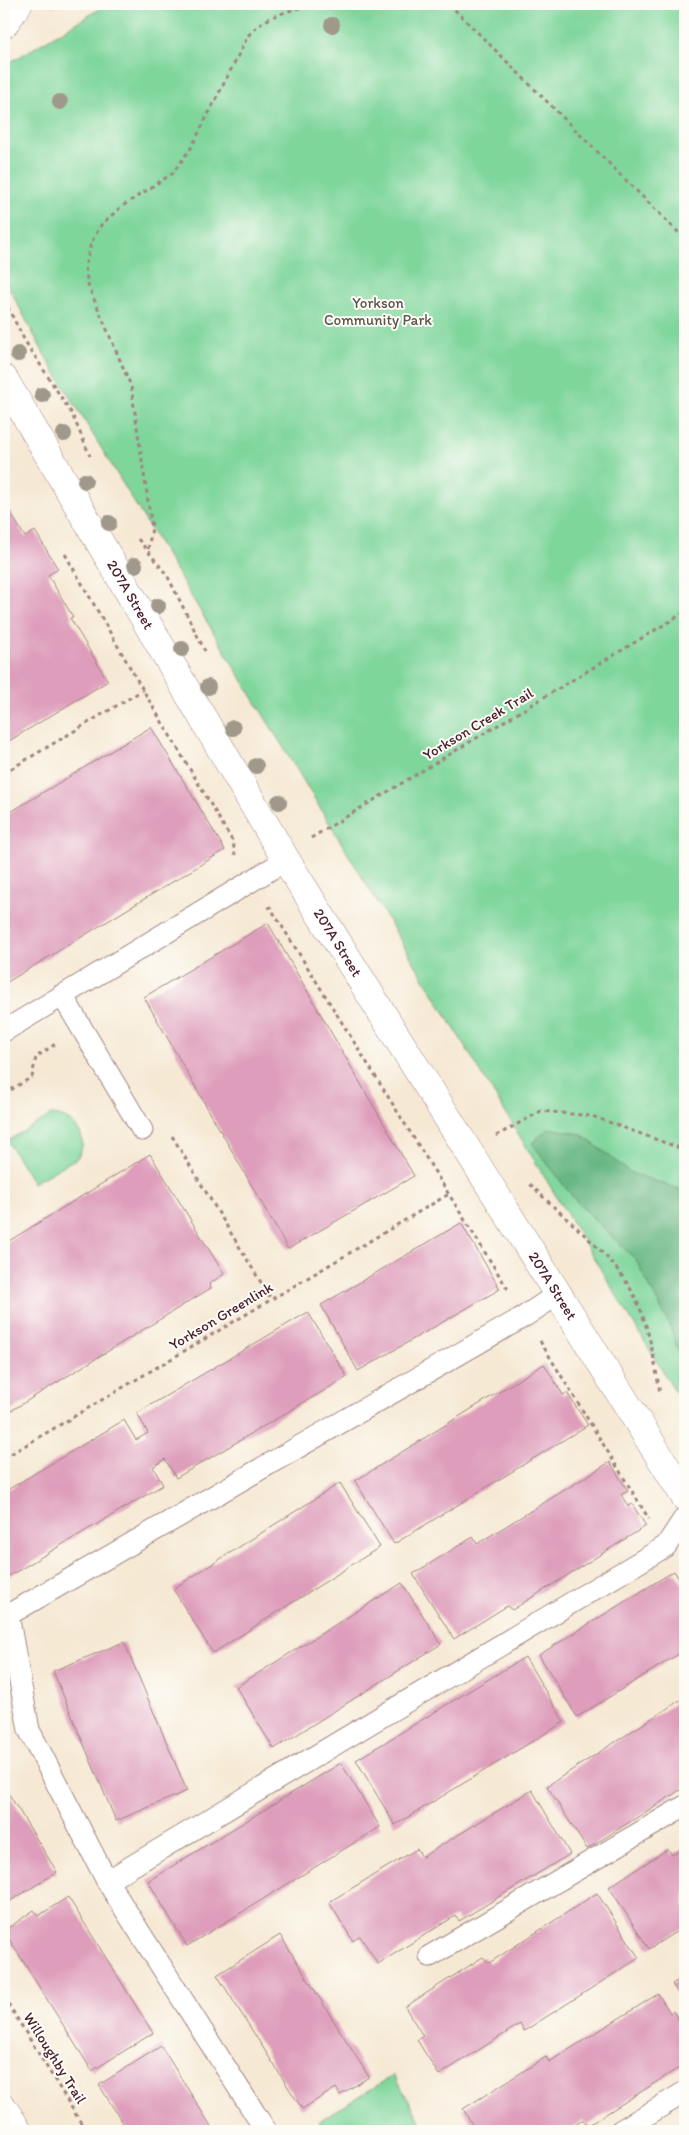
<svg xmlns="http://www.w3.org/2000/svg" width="689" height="2135" font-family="Itim,sans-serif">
  <rect width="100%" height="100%" fill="#fdfcf7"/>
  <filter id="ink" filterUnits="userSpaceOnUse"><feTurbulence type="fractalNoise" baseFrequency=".02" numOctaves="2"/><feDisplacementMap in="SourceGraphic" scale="10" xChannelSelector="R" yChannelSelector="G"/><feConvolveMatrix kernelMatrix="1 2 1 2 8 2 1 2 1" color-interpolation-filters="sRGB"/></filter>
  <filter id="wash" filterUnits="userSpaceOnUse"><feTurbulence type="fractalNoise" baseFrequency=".0096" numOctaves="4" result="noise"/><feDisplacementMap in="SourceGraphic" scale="20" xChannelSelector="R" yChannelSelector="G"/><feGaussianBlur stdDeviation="1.12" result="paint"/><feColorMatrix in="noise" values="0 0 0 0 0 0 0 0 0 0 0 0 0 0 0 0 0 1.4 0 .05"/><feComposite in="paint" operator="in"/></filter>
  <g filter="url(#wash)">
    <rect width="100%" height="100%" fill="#f6e9d4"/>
    <path fill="#7fd69b" stroke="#647a63" d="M108,4h577v1404l-641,-1054 -40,-76v-212z
      M51,1115c22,0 41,23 26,43l-44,25 -26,-42z
      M394,2075l32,56h-101l-6,-10z"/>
    <path fill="#67b783" stroke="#586b57" d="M549,1128l32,6 50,39 54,18v180l-15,-45 -34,-66 -61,-60 -43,-57z"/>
    <g id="blocks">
      <path fill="#de9dbb" d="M4,502l21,35 10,-6 23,38 -10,6 25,42 -3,1 38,63 -104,63z
        M151,727l74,123 -221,134v-168z
        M268,923l146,253 -126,73 -144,-252z
        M150,1154l74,120 -15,10 2,4 -207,127v-171z
        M461,1223l39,66 -142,82 -37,-66z
        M308,1312l39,65 -171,101 -11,-19 -12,8 10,18 -159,94v-87l120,-72 12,20 12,-7 -11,-20z
        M544,1364l19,31 4,-2 21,32 -194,119 -39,-63z
        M610,1462l18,29 -7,4 7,11 4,-2 14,22 -134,84 -5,-4 -53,33 -41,-65 60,-37 4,7z
        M340,1483l40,64 -167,106 -40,-64z
        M674,1571l11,17v62l-108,67 -38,-62z
        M402,1583l39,61 -167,105 -38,-62z
        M124,1642l63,149 -71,30 -63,-150z
        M525,1657l39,65 -169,103 -39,-65z
        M685,1697v90l-98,62 -40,-63z
        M341,1763l39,64 -193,119 -39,-65z
        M4,1786l53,86 -53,33z
        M532,1790l38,64 -111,67 -4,-5 -77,48 -18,-28 -7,5 -24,-39 88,-53 5,8z
        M685,1847v79l-36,23 -40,-62 59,-38 4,6z
        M597,1893l42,65 -115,73 -4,-7 -81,51 -22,-35 6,-4 -18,-29 78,-50 6,6z
        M68,1897l85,136 -61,38 -88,-140 30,-21 4,6z
        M280,1935l89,142 -29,18 -4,-7 -34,21 -85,-134z
        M685,1976v29l-13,-21z
        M658,1994l12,19 3,-2 12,20v33l-98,62 -4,-6 -18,11h-89l-13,-22 83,-52 3,5z
        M161,2046l53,85h-86l-29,-46z"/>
    </g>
  </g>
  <g filter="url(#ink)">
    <use href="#blocks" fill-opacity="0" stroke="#a08480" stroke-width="1"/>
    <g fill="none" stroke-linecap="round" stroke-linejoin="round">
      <defs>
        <path id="lane" d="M62,995l80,135
          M4,1031l282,-171
          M107,1881l-78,-151 -21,-115 517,-299 33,-22
          M430,1956l255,-150
          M266,2131l-159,-250 559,-335 19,-29
          M620,2131l65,-39"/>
        <g id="street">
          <path id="s1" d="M4,379l282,481 399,637"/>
        </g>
        <path id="secondary" d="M4,24l14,-20
          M4,2109l14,22"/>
      </defs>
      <use href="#lane" stroke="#a08480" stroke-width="23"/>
      <use href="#street" stroke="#a08480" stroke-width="29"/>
      <use href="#secondary" stroke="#a08480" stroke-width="29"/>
      <path stroke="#a08480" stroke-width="3" stroke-dasharray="4 4" stroke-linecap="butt" d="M449,4l236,235
        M51,9l7,-5
        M4,300l21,41 47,73 18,42
        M138,539l29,36 38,76
        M148,549l4,-21 -21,-142 -43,-101 -3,-18 6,-24 10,-18 20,-18 52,-34 18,-25 57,-112c17,-21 41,-25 66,-32
        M65,554l78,136 90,152 2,13
        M4,773l139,-83
        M311,838l374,-226
        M268,908l2,-1 239,384
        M4,1094l28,-17 4,-20 21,-14
        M172,1136l99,163
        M496,1136l45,-25 51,5 93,34
        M530,1184c33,34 80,67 103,109 16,31 21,66 27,100
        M540,1341l109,178
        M4,1458l445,-264
        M4,1997l82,134"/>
      <use href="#lane" stroke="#fff" stroke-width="21"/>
      <use href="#street" stroke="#fff" stroke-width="28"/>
      <use href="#secondary" stroke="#fff" stroke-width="28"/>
    </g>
    <g fill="#a0988a">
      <circle cx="332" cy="25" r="8"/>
      <circle cx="60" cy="102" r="8"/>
      <circle cx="18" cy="354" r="8"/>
      <circle cx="42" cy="395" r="8"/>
      <circle cx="64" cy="434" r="8"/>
      <circle cx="85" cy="481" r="8"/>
      <circle cx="109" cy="523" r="8"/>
      <circle cx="135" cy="565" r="8"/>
      <circle cx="158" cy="606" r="8"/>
      <circle cx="182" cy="649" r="8"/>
      <circle cx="208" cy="687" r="8"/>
      <circle cx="233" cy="728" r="8"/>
      <circle cx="256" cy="766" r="8"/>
      <circle cx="279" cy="802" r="8"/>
    </g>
  </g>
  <g text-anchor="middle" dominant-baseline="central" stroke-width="4" stroke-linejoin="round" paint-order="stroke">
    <g font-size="15" fill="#5a564d" stroke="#fdfcf7">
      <text x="378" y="303">Yorkson<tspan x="378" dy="17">Community Park</tspan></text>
    </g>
    <g font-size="15" fill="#4a1f2b" stroke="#fdfcf7">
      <text stroke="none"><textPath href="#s1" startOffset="250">207A Street</textPath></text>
      <text transform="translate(478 724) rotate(-31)">Yorkson Creek Trail</text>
      <text stroke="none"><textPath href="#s1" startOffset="655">207A Street</textPath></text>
      <text stroke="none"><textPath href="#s1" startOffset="1060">207A Street</textPath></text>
      <text transform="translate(221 1316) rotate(-31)">Yorkson Greenlink</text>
      <text transform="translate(55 2058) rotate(58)">Willoughby Trail</text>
    </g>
  </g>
  <rect width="689" height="2135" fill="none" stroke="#fdfcf7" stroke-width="20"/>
</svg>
